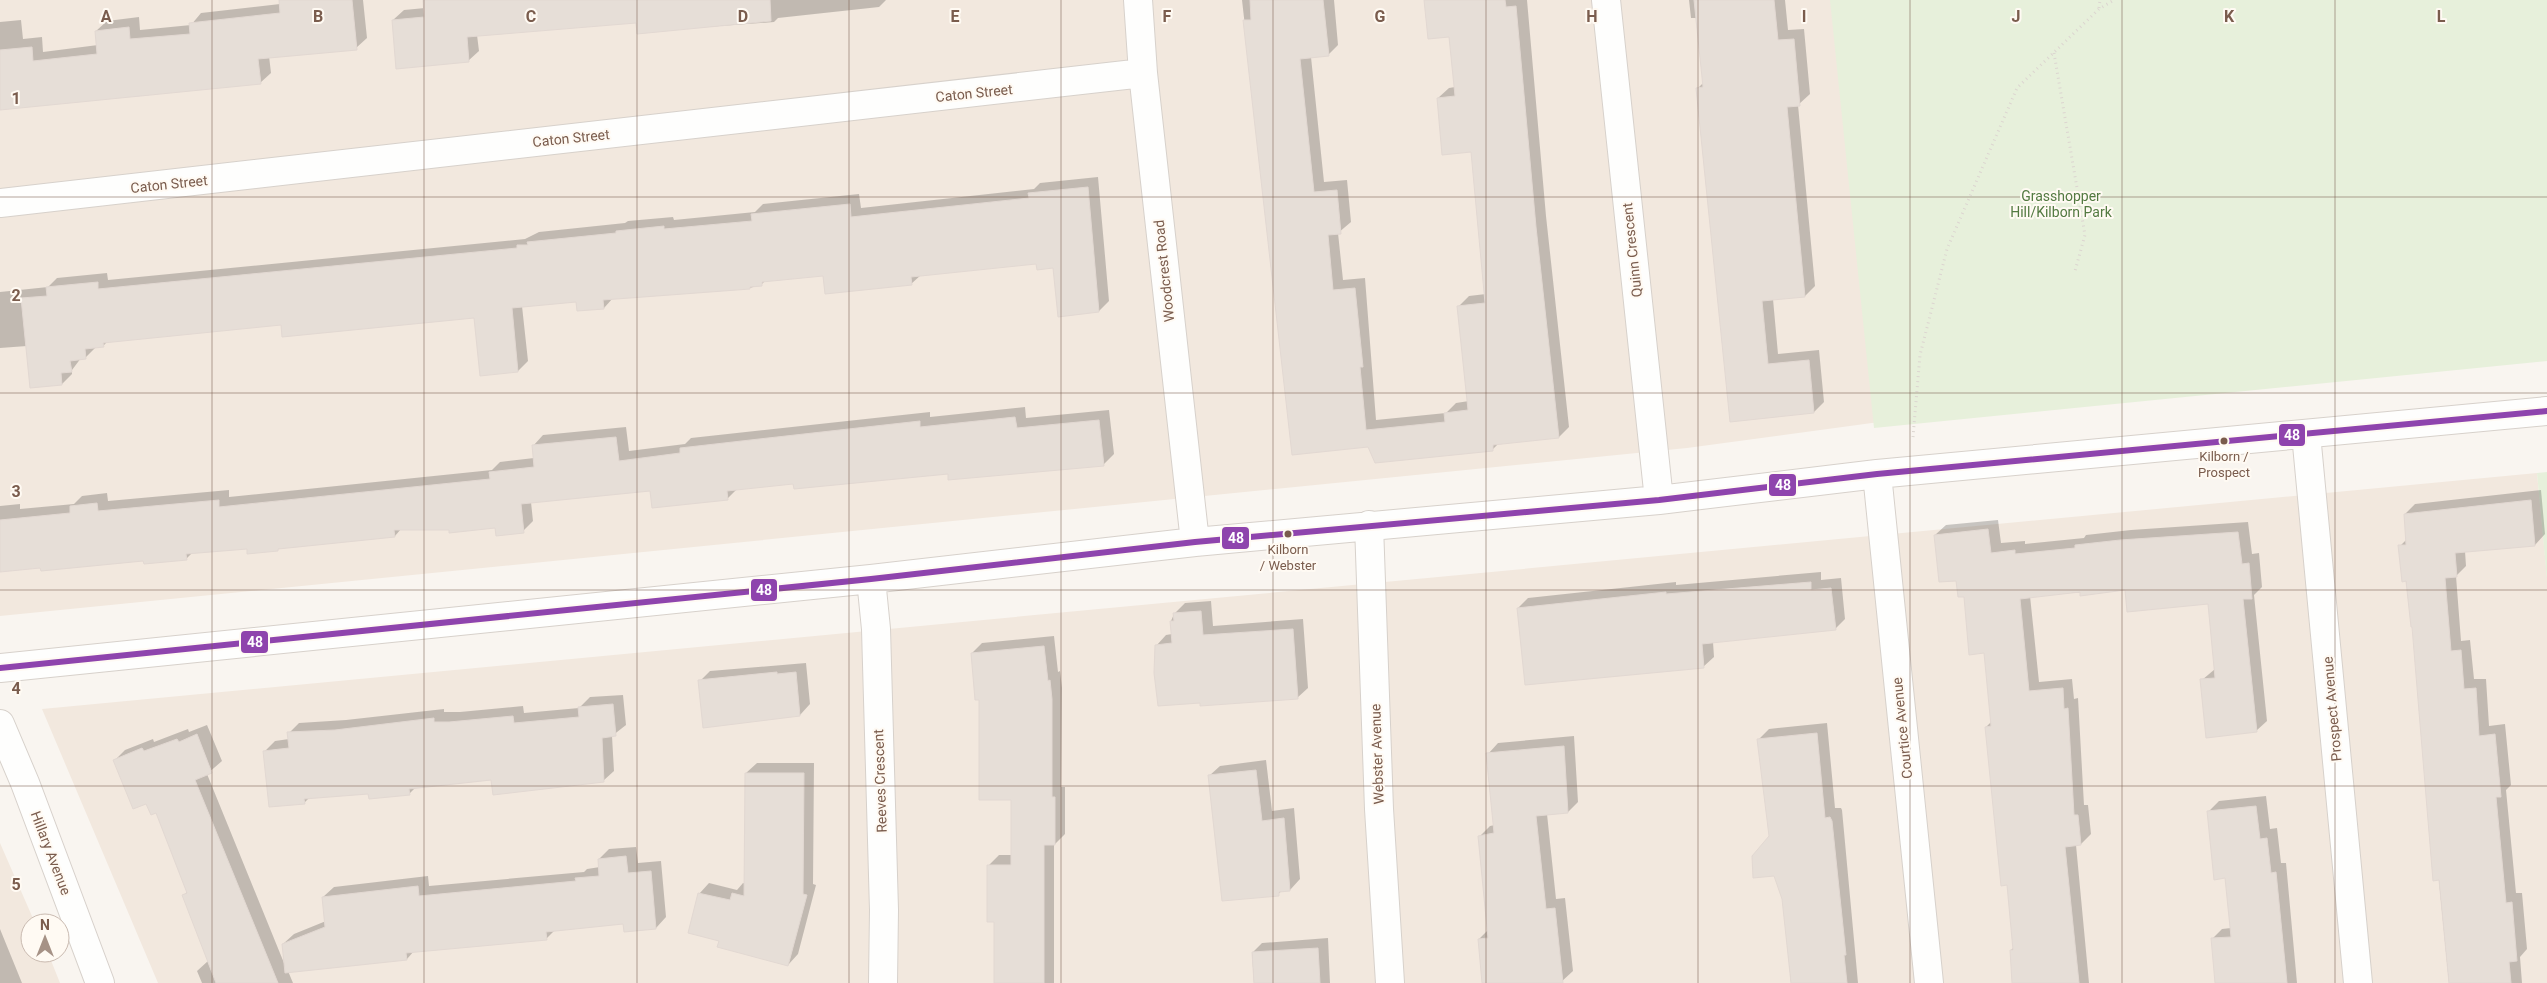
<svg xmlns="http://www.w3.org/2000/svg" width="2547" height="983" font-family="Roboto,sans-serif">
  <rect width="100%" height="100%" fill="#f9f5f0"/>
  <path fill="#f2e8de" d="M0,0h1852l42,420 -207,28 -1687,168z
    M2537,473l10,104v406h-2389l-116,-274z
    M0,843l35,80h-5v30h18l12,30h-60z"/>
  <path fill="#e7f0db" d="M1830,0h717v361l-673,67z
    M2547,472v108l-10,-107z"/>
  <path fill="#0003" d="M280,0h83l4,38 -11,10 -87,8 2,17 -11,10 -260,26v-87l21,-2 2,19 19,-2 1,15 55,-7 -2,-14 11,-10 32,-4 1,13 51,-5 10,-12 79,-9z
    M425,0h465h-4l-7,7 -101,11 -4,4 -136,10 -1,-10 -160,13 2,16 -11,10 -75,-41 11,-10 21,-2z
    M1242,0h92l4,45 -10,10 -17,2 13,125 23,-2 4,42 -13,11 5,47 22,-2 11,142 70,-7 10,-10 13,-2 -11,-94 11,-11 17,-2 -14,-143 -34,-53 11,-10 6,-1 -5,-52 -24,-35h101l19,216 23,211 -10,10 -60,6 -6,6 -124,-4 -76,9z
    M1689,0h96l3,30 16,-1 6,65 -12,11 17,181 -10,10 -32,3 5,55 41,-4 5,52 -10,10 -83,8 -33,-332 6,-6 -7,-64h-6z
    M1098,177l11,124 -10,10 -45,-44 -17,-4 -116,12 -10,9 -87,-9 -58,5 -4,4 -12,4 -137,10 -9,10 -27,-7 -55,5 6,55 -10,10 -43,-54 -193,6 -174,18 -5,5 -7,1 -11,11h-4l-9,12v4l-10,10 -35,-38 -27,2v-56l48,-5 9,-9 50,-5 1,7 417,-41 14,-7 86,-9 3,-2 45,-4 1,3 81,-8 8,-8 96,-10 2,14 173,-19 6,-6z
    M1025,407l1,11 83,-8 5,44 -11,11 -309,17 -57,7 -9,9 -77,-8 -120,12 2,19 -10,10 -27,-4 -95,2 -6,7 -115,12 -3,2 -29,-2 -55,4 -7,7h-42l-144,11v-64l20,-2v5l54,-5 8,-8 25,-3 1,8 121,-11v7l263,-27 8,-8 34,-4 -1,-12 10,-11 83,-8 3,24 56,-7 6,-6 239,-26v5z
    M2541,490l4,44 -10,11 -70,6 1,15 -10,10 5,65 9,-1 4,39h12l3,47 16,-2 6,61 -5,5 10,103h6l5,56 -7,8 2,26h-73l-35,-357 -14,-80 7,-7 -2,-25 10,-10z
    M1998,520l3,23 24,-2v3l59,-6 2,-3 45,-5 117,-8 4,32 7,-1 3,34 -8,8 13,126 -11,10 -54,-51 13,-11 -6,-67 -83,-13 -96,7 9,86 33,-3 2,20 4,-1 6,107h4l3,29 -10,10 -5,1 13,138h-75l-3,-33 3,-3 -5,-63 -23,-157 6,-6 -6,-69 -21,-57 -30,-60 11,-10z
    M1821,572v8l20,-2 4,41 -10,10 -122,13 1,15 -11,10 -185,-59 10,-10 148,-16v3z
    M1211,601l2,25 90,-7 5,69 -11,10 -96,4 -45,-56 10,-11 6,-1 -1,-13 3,-7 11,-11z
    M1054,636l4,36 2,-1 2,17 -1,99h4v47l-11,11v138h-59v-62l-7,-55 11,-11h13v-57l-32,-100 -8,-45 10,-10z
    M806,663l4,41 -10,11 -96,11 -4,-45 10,-10z
    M623,695l3,30 -14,11 2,35 -11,10 -111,-3 -76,9 -7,7 -40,-2 -59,5 -6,6 -39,-52 10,-10 14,-2v-6l10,-10 47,-3 98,-11v3h16l63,-6 1,7 55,-5 11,-11z
    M1827,723l8,85h6l1,2 16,173h-67l-8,-84 -12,-63 -12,-97 10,-10z
    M207,725l15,36 -15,13 77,189 -1,-19 11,-10 32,-13 -3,-24 11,-10 94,-11 1,10 155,-14 3,-3 13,-2 -1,-8 10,-10 27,-2 2,16 23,-2 5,56 -10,11 -31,-5 -70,7 -8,8 -133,13 -7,8 -119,12 5,12h-91l-5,-12 11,-10 -24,-66 4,-4 -32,-80 -41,-51 10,-10 28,-11 1,3 34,-13 1,3z
    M1574,736l4,66 -10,10 -21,2 9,85 9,-1 8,73 -13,12h-77l-4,-44 9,-9 -9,-93 11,-11 5,-1 -7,-71 10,-11z
    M1266,760l6,51 22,-3 6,71 -10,11h-7l-5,4 -69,-118 11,-10z
    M757,763h57l-1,121 3,1 -18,69 -10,11 -68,-25 -21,-46 10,-11 28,7 6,-7 3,1v-111z
    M2266,796l4,33 7,-1 4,35h5l11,120h-81l-4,-44 10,-10 9,-1 -5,-51 -17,-66 10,-10z
    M0,929l22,54h-22z
    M1328,938l2,45h-76l-2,-30 10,-10z"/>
  <path fill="#e6ded7" stroke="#e2d8d2" d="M279,0h73l5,50 -99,9 3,25 -261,26v-60l32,-3 1,14 64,-7 -2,-23 34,-4 1,12 60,-5 -1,-11 91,-10z
    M423,0h347l1,21 -134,13 -1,-11 -169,14 2,25 -73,7 -4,-49 32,-3z
    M1250,0h73l6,56 -29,3 14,133 23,-2 4,44 -13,1 5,55 22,-2 8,79h-3l6,63 79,-8 -1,-9 24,-3 -11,-104 28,-3 -14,-151 -29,3 -5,-57 18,-2 -6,-59 -21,2 -4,-39h81l1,7 10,-1 20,221 23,211 -66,7v6l-118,12 -7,-16 -76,8 -49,-435h8z
    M1694,0h80l4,40 16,-1 6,67 -13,1 18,190 -43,4 6,63 41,-4 5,53 -84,9 -34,-334 7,-1z
    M1088,187l11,125 -41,5 -5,-49 -16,2 -1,-6 -125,13 1,8 -87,9 -2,-18 -61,6v4l-12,1v2l-147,11 1,9 -27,2 -1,-9 -64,6 6,64 -38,4 -6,-58 -192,19 -1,-12 -178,18 1,4 -19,2 1,10 -16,2 2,11 -11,1 1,12 -32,3 -9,-90 26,-2 -1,-9 52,-5v7l419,-41v-3h11l-1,-3 89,-9v-2l48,-5v3l88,-8 -1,-7 99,-10 1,13 178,-19 -1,-5z
    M1015,417l2,11 82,-8 5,46 -156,14v-6l-154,15 -1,-5 -66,7 1,9 -76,8 -2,-17 -129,13 3,29 -28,3 -1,-8 -46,5v-3h-55l1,7 -117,12v2l-31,3v-5l-61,5 1,6 -43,4 -1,-3 -102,10 -1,-3 -40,4v-52l70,-7v-7l27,-3 1,8 121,-11v7l271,-28 -1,-7 45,-5 -2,-22 84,-8 3,24 61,-8v-5l88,-10 152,-17v6z
    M2531,500l4,46 -80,7 2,24 -12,1 6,73 10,-1 3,39 12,-1 3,48 16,-2 6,63h-5l10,106 6,-1 5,59 -8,1 2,21h-62l-10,-103 -6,1 -21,-254h-1l-5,-46 -4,1 -4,-37h8l-2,-31z
    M1988,529l3,24 24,-3v4l60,-6v-3l45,-5 118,-8 4,32 7,-1 3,36h-9l14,133 -51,6 -6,-59 15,-1 -7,-74 -81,8 -2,-22 -45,6v-4l-60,7 9,92 34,-3 1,21 4,-1 6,107h4l3,30 -16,2 14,136h-67l-2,-33h3l-6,-65 -6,1 -16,-159 6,-1 -7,-73 -15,2 -5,-58h-6l-2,-16 -17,1 -5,-47z
    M1811,582v8l20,-2 5,42 -134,14 2,24 -179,17 -8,-77 149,-16v2z
    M1201,611l2,24 90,-6 5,70 -98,7v-3l-42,3 -4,-33 1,-28 17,-2 -2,-22h4l-1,-8z
    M1044,646l4,35 2,-1 2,19v98h3v48h-11v138h-50v-61h-7v-57h24v-65h-32v-100h-4l-4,-47z
    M777,672v2l19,-2 4,44 -97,12 -5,-48z
    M613,704l3,32 -14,2 2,44 -111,13 -2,-15 -82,9 1,6 -41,4 -1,-5 -64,5 1,5 -36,3 -6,-56 26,-3 -2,-16 48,-2 99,-12v4h15l64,-6 1,7 65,-6 -1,-10z
    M1817,733l8,85 5,-1 2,4 14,134h-2l3,28h-56l-9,-84 -8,-23 -21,2 -1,-22 17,-20 -12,-97z
    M197,734l15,39 -17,7 83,203h-62l-34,-88 5,-2 -31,-80 -5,2 -5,-11 -13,5 -20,-49 29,-12 2,3 33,-12 2,3z
    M1564,746l4,67 -32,3 10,93 9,-1 8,75h-81l-4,-44 10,-1 -10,-102 16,-3 -8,-80z
    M1256,770l6,51 22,-3 6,73 -11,1v4l-57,5 -14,-126z
    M745,773h59l-1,121 4,1 -19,71 -71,-19 2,-6 -31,-8 10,-40 32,7 2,-7 12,3z
    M2256,806l4,33 7,-1 4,35 5,-1 11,111h-72l-4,-45 20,-1 -6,-59 -11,2 -7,-69z
    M626,856l2,17 23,-2 5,58 -32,3 -1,-8 -77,8 1,8 -141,13 1,7 -122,13 -3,-29 43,-17 -3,-30 96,-11 1,10 157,-15 -1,-3 24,-2 -1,-17z
    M1318,948l2,35h-66l-2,-31z"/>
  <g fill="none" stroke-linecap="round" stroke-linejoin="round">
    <defs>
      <path id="minor" d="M1138,0l5,73 52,469
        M1606,0l53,500
        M0,203l1143,-130
        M2306,434l52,549
        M1877,474l52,509
        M1369,525l10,284 11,174
        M871,579l5,50 8,281 -1,73
        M0,668l871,-89 324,-37 464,-42 218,-26 670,-63
        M0,724l25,59 75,200"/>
    </defs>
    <use href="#minor" stroke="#d7d1cb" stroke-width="30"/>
    <path stroke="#dcd5d0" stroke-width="3" stroke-dasharray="1 4" stroke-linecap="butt" d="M2099,8l1,-8
      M2054,53l31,182 -10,36
      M1913,437l7,-82 27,-106 70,-161 82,-79 15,-9"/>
    <use href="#minor" stroke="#fefefd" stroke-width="28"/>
    <defs>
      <path id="bus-1" d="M0,668l871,-89 324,-37 464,-42 218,-26 670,-63"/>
    </defs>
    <use href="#bus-1" stroke="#fffaf3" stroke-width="10"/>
    <use href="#bus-1" stroke="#8e44ad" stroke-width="6"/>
  </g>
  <path fill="none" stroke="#7a5c4d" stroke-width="1" stroke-opacity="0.55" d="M212,0v983M424,0v983M637,0v983M849,0v983M1061,0v983M1273,0v983M1486,0v983M1698,0v983M1910,0v983M2122,0v983M2335,0v983M0,197h2547M0,393h2547M0,590h2547M0,786h2547"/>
  <g fill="#7a5c4d" stroke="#fffaf3" stroke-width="2">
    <circle cx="2224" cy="441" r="4.5"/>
    <circle cx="1288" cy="534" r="4.5"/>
  </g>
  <g text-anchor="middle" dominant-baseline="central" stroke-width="4" stroke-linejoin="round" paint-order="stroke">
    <g font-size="13" fill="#7a5c4d" stroke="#fffaf3">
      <text x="2224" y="456">Kilborn /<tspan x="2224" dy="16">Prospect</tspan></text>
      <text x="1288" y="549">Kilborn<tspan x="1288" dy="16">/ Webster</tspan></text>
    </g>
    <g font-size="14" fill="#7a5c4d" stroke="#fffaf3">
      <text transform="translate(974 93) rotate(-6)">Caton Street</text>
      <text transform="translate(571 138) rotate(-6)">Caton Street</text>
      <text transform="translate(169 184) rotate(-6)">Caton Street</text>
      <text transform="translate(1632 250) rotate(-96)">Quinn Crescent</text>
      <text transform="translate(1164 271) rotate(-96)">Woodcrest Road</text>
      <text transform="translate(2332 709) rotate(-95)">Prospect Avenue</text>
      <text transform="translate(1902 728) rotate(-96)">Courtice Avenue</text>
      <text transform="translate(1377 754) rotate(-92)">Webster Avenue</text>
      <text transform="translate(880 781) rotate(-92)">Reeves Crescent</text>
      <text transform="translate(51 853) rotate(69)">Hillary Avenue</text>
    </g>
    <g font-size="14" fill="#537a41" stroke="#fffaf3">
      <text x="2061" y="196">Grasshopper<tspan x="2061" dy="16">Hill/Kilborn Park</tspan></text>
    </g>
  </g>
  <g font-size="16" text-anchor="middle" font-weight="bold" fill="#7a5c4d" stroke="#fffaf3" stroke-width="4" stroke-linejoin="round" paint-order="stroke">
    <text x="106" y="22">A</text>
    <text x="318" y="22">B</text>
    <text x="531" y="22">C</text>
    <text x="743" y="22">D</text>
    <text x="955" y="22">E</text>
    <text x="1167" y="22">F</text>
    <text x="1380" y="22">G</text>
    <text x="1592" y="22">H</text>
    <text x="1804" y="22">I</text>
    <text x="2016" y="22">J</text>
    <text x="2229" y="22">K</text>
    <text x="2441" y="22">L</text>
    <text x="16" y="104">1</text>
    <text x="16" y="301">2</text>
    <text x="16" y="497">3</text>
    <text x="16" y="694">4</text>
    <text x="16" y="890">5</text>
  </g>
  <g stroke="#fffaf3" stroke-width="2">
    <rect x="2278" y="423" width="28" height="24" rx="5" fill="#8e44ad"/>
    <rect x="1768" y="473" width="29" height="24" rx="5" fill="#8e44ad"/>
    <rect x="1221" y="526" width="29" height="24" rx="5" fill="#8e44ad"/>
    <rect x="750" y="578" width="28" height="24" rx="5" fill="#8e44ad"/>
    <rect x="240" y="630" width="29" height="24" rx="5" fill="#8e44ad"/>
  </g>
  <g font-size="14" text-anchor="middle" font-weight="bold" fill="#fff">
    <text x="2292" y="440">48</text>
    <text x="1783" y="490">48</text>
    <text x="1236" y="543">48</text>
    <text x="764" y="595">48</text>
    <text x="255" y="647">48</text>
  </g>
  <g transform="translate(45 938)"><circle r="24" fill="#fffaf3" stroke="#cabbb1"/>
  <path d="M0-4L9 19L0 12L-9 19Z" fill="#a69286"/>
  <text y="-8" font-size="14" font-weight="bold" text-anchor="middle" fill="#7a5c4d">N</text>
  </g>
</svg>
